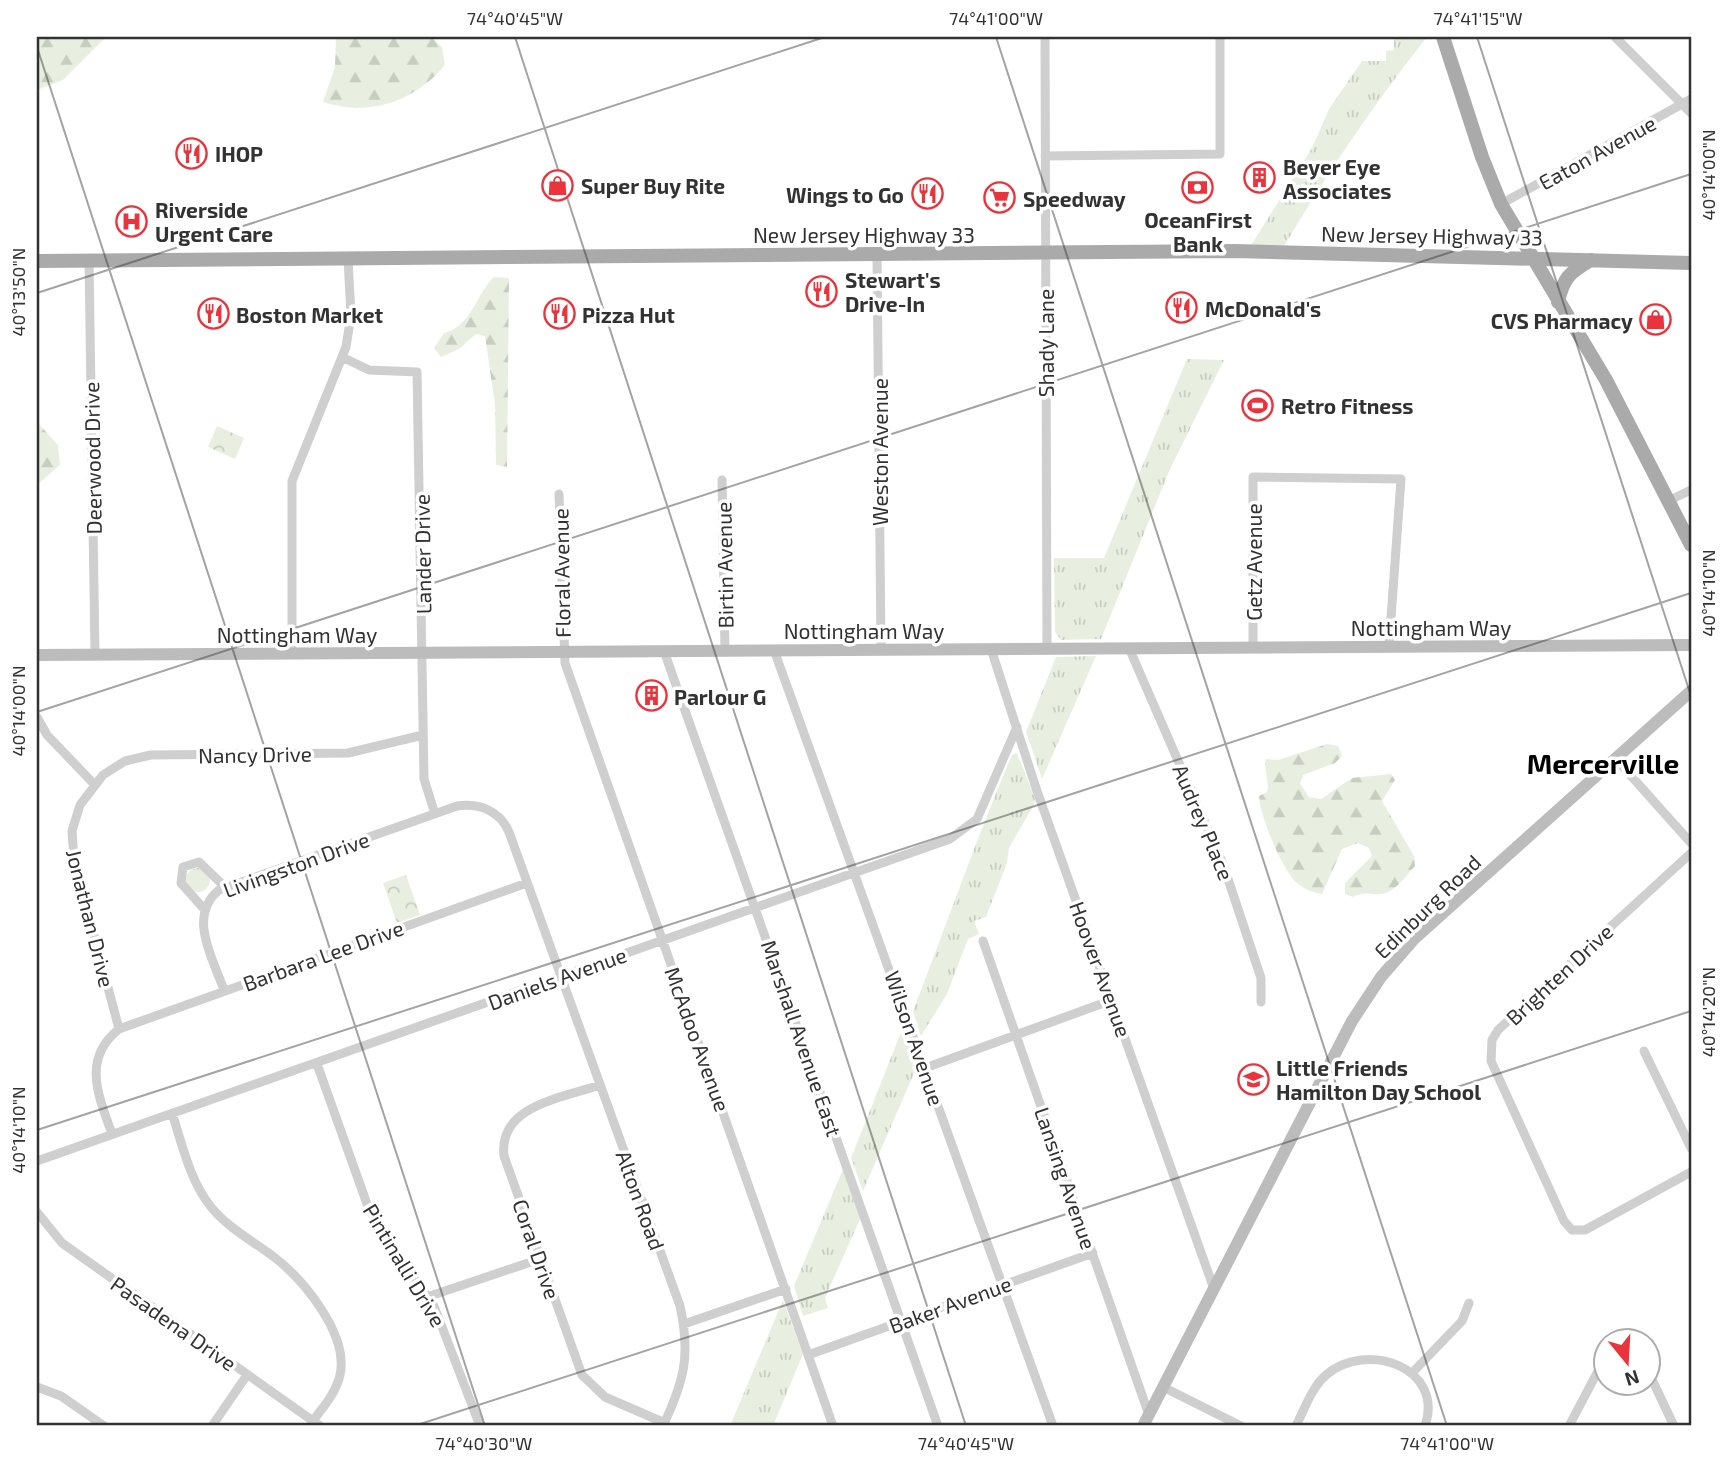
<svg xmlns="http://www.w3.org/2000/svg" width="1728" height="1463" font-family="'Exo 2',sans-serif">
  <defs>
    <pattern id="grass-tufts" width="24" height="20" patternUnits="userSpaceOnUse" patternTransform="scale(1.75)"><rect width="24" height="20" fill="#e8efe0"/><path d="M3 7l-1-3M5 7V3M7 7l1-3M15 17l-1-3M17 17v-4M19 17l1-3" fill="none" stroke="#c7cdc1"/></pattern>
    <pattern id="forest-firs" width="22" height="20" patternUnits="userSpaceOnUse" patternTransform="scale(1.75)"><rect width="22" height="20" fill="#e8efe0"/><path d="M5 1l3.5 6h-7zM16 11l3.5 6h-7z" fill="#c7cdc1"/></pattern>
    <pattern id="park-crowns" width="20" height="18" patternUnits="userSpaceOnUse" patternTransform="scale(1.75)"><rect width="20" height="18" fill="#e8efe0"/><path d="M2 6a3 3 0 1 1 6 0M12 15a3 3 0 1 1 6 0" fill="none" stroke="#c7cdc1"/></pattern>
  </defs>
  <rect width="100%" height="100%" fill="#fff"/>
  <path fill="url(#grass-tufts)" d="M1394,37h33c-53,67 -101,137 -144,211l-33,-1 62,-99 17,-39 33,-48h24v-10l8,-1z
    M1187,359l37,1 -54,109 -69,170 -40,1 -6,-8 -1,-74h50z
    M1096,656l-54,123 -16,-47 30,-75z
    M1017,753l19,48 -27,47 -2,15 -21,54 -12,4 5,13 -11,5 -21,55 -26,42 -8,-25c33,-85 63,-172 99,-256z
    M186 880a12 12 0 1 1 24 0a12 12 0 1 1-24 0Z
    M904,1025l14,39 -55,127 -12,-33z
    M843,1169l17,50 -35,79 3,10 -25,8 -9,-30z
    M783,1300l20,54 -30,72h-43z"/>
  <path fill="url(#forest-firs)" d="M37,37h69l-43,43 -26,10z
    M336,37h95l11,10 3,18c-31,37 -76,52 -122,37l12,-35z
    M494,277l15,1 -2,189 -11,-2 -1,-60 -10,-69 -9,-2 -17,15 -18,8 -7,-9 10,-15c27,-6 32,-39 50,-56z
    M37,422l21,23 2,20 -23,20z
    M1327,744l11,2 4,10 -7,7 -32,12 -3,9 9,13 12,2 31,-21 39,-4 4,6 -13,21 32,55 1,10c-9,10 -21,28 -35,28 -12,1 -16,-3 -27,3l-8,-3v-11l27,-27 -3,-8 -11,-5 -16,6 -20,45c-10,-2 -17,-4 -25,-11 -15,-13 -37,-67 -38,-87l8,-4c3,-12 -4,-21 -1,-33l12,1z"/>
  <path fill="url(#park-crowns)" d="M217,426l27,12 -9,21 -27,-12z
    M406,875l14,40 -23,8 -14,-40z"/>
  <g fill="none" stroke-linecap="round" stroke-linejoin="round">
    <path stroke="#cfcfcf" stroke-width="9" d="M1045,37l2,611
      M1615,37l76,76
      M1045,156l175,-2v-117
      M1501,204l190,-105
      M877,255l4,394
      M89,261l6,394
      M342,357l27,13 48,2 7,407 11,35
      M722,480l3,170
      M559,494l6,169 268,763
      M1668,501l23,-11
      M1253,647v-170l148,2 -12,167
      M1129,648l94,216 38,114v24
      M991,649l46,142 177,498
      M774,650l279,776
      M664,651l274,775
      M292,654v-173l54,-134 5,-32 -3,-56
      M37,717l10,18 47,49
      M1616,759l75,84
      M1691,853l-193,177 -6,10 -1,21 73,160 8,9h13l106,-58
      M204,909l-23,-26 2,-16 16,-5 26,25
      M983,941l166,474
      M224,990c-11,-31 -37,-74 -5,-100l238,-84c23,-3 43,5 52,26l171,474c11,50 4,75 -17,120
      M119,1029l-45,-169 -2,-29 8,-26 23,-30 22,-14 26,-6 197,-2 75,-18
      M1644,1051l47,97
      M317,1064l50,140 11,21 56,81 46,120
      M925,1068l187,-68
      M600,1085c-37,13 -102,20 -96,71l78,219 23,22 60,26
      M172,1113c10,31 18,68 39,94 17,21 42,34 63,50 30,23 75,78 66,118 -4,18 -17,32 -27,46
      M112,1134c-13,-37 -31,-75 7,-105l408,-146
      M37,1161l913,-322 27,-20 40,-92
      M37,1212l25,31 258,183
      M430,1296l110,-37
      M684,1324l102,-35
      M808,1355l285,-102
      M1648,1371l26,55
      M1413,1372l49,-51 7,-18
      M37,1387l24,9 43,30
      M1163,1387l78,39
      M212,1426l35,-51
      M1296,1426c8,-16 16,-39 30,-51 40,-35 119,-8 99,51
      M1569,1426l29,-55 8,-7"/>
    <path stroke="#bcbcbc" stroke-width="12" d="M37,655l1654,-10
      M1143,1426l209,-405 29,-44 33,-38 277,-248"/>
    <path stroke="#aaa" stroke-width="14" d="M1443,37l39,120 19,47 105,176 85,165
      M37,261l1198,-10 456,12
      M1558,302c5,-24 12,-30 33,-42"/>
  </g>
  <path fill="none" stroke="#323232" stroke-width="2" stroke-opacity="0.45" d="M515,37l451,1389M996,37l451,1389M1477,37l214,659M37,47l448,1379M37,293l788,-256M37,712l1654,-538M37,1130l1654,-537M414,1426l1277,-415"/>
  <defs>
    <symbol id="restaurant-ring" viewBox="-11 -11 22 22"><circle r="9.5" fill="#fff" stroke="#ea333c" stroke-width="1.5"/><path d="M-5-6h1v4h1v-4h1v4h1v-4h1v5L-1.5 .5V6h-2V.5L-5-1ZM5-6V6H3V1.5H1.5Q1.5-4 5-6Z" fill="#ea333c"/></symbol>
    <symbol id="building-ring" viewBox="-11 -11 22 22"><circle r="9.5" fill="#fff" stroke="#ea333c" stroke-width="1.5"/><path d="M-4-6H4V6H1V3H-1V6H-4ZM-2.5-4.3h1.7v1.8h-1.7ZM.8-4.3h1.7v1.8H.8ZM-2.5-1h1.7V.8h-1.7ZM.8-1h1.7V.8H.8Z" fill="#ea333c"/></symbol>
    <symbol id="shop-ring" viewBox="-11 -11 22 22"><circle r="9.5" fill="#fff" stroke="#ea333c" stroke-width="1.5"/><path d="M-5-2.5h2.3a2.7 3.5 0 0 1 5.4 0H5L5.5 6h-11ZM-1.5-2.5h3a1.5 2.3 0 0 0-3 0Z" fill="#ea333c"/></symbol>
    <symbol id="bank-ring" viewBox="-11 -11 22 22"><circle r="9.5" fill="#fff" stroke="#ea333c" stroke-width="1.5"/><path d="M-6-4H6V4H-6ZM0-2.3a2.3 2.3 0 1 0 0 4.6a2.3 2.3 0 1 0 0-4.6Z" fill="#ea333c"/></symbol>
    <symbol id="supermarket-ring" viewBox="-11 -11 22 22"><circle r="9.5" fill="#fff" stroke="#ea333c" stroke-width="1.5"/><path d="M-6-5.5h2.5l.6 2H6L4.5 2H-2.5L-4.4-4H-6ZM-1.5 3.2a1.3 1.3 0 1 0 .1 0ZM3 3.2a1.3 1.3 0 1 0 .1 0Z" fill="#ea333c"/></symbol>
    <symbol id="hospital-ring" viewBox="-11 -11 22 22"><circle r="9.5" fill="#fff" stroke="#ea333c" stroke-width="1.5"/><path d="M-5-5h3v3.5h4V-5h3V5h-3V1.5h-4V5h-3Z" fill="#ea333c"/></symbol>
    <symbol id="stadium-ring" viewBox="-11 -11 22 22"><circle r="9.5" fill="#fff" stroke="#ea333c" stroke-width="1.5"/><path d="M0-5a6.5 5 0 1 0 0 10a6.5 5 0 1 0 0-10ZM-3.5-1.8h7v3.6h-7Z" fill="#ea333c"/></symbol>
    <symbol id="school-ring" viewBox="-11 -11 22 22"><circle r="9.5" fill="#fff" stroke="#ea333c" stroke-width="1.5"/><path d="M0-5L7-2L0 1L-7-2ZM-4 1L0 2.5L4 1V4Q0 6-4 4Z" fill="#ea333c"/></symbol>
  </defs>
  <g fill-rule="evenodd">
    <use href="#restaurant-ring" x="174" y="136" width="35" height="35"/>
    <use href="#building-ring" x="1242" y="160" width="35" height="35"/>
    <use href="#shop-ring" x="540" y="168" width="35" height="35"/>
    <use href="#bank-ring" x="1180" y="170" width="35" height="35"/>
    <use href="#restaurant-ring" x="910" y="176" width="35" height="35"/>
    <use href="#supermarket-ring" x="982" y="180" width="35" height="35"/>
    <use href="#hospital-ring" x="114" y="204" width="35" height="35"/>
    <use href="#restaurant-ring" x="804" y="274" width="35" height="35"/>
    <use href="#restaurant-ring" x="1164" y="290" width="35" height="35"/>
    <use href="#restaurant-ring" x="196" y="296" width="35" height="35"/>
    <use href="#restaurant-ring" x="542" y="296" width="35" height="35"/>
    <use href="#shop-ring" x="1638" y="302" width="35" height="35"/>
    <use href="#stadium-ring" x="1240" y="388" width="35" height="35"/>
    <use href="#building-ring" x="634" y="678" width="35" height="35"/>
    <use href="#school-ring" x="1236" y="1062" width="35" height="35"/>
  </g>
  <g text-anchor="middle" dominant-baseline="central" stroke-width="7" stroke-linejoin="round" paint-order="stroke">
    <g font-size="21" fill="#323232" stroke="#fff">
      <text transform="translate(1597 152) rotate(-29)">Eaton Avenue</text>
      <text x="864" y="234">New Jersey Highway 33</text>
      <text transform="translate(1432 235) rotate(1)">New Jersey Highway 33</text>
      <text transform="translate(1045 343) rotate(-90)">Shady Lane</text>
      <text transform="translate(879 452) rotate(-90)">Weston Avenue</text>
      <text transform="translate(92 458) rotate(-91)">Deerwood Drive</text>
      <text transform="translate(422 554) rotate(-91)">Lander Drive</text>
      <text transform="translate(1253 562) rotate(-90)">Getz Avenue</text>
      <text transform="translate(724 565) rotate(-91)">Birtin Avenue</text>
      <text transform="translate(561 573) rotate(-91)">Floral Avenue</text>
      <text x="1431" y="627">Nottingham Way</text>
      <text x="864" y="630">Nottingham Way</text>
      <text x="297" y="634">Nottingham Way</text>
      <text transform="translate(255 754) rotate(-1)">Nancy Drive</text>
      <text transform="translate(1204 822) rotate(67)">Audrey Place</text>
      <text transform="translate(296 864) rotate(-20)">Livingston Drive</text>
      <text transform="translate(1427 906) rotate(-44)">Edinburg Road</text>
      <text transform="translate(91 918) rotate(76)">Jonathan Drive</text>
      <text transform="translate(323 955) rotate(-20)">Barbara Lee Drive</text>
      <text transform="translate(1101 969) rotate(70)">Hoover Avenue</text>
      <text transform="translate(1559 974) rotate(-43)">Brighten Drive</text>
      <text transform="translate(557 978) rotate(-20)">Daniels Avenue</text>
      <text transform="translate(802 1038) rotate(71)">Marshall Avenue East</text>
      <text transform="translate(915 1038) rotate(71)">Wilson Avenue</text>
      <text transform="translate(698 1039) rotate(70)">McAdoo Avenue</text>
      <text transform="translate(1066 1178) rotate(71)">Lansing Avenue</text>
      <text transform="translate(641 1200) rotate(70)">Alton Road</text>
      <text transform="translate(537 1249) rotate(71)">Coral Drive</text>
      <text transform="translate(405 1265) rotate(59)">Pintinalli Drive</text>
      <text transform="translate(950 1304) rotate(-20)">Baker Avenue</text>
      <text transform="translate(174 1323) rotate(35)">Pasadena Drive</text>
    </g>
    <g font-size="21" font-weight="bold" fill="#323232" stroke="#fff" text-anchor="start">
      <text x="215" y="153">IHOP</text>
      <text x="1283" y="166">Beyer Eye<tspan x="1283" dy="24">Associates</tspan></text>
      <text x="581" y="185">Super Buy Rite</text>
      <text x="904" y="194" text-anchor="end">Wings to Go</text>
      <text x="1023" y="198">Speedway</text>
      <text x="155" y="209">Riverside<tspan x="155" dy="24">Urgent Care</tspan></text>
      <text x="1198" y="219" text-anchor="middle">OceanFirst<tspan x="1198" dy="24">Bank</tspan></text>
      <text x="845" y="279">Stewart's<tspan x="845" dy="24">Drive-In</tspan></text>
      <text x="1205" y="308">McDonald's</text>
      <text x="236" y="314">Boston Market</text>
      <text x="582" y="314">Pizza Hut</text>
      <text x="1633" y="320" text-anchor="end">CVS Pharmacy</text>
      <text x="1281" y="405">Retro Fitness</text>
      <text x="674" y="696">Parlour G</text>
      <text x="1276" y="1067">Little Friends<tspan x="1276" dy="24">Hamilton Day School</tspan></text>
    </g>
    <g font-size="28" font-weight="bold" fill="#000" stroke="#fff">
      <text x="1603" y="763">Mercerville</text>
    </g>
  </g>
  <rect width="1728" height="1463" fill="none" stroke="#ffffff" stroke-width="77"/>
  <g transform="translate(1627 1362) rotate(162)"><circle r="33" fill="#ffffff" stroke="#adadad" stroke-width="2"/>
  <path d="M0-5L12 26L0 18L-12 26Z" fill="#ea333c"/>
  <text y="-10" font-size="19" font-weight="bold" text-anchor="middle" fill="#323232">N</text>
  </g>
  <rect x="38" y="38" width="1652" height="1386" fill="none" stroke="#323232" stroke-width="2.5"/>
  <g font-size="18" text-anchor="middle" fill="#323232">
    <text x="515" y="25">74°40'45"W</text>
    <text x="996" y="25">74°41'00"W</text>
    <text x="1478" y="25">74°41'15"W</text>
    <text transform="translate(1709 175) rotate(-90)" y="6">40°14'00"N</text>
    <text transform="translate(19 292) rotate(-90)" y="6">40°13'50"N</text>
    <text transform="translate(1709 593) rotate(-90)" y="6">40°14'10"N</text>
    <text transform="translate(19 711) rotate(-90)" y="6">40°14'00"N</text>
    <text transform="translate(1709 1012) rotate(-90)" y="6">40°14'20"N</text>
    <text transform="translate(19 1130) rotate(-90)" y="6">40°14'10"N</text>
    <text x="484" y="1450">74°40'30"W</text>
    <text x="966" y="1450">74°40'45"W</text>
    <text x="1447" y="1450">74°41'00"W</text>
  </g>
</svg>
